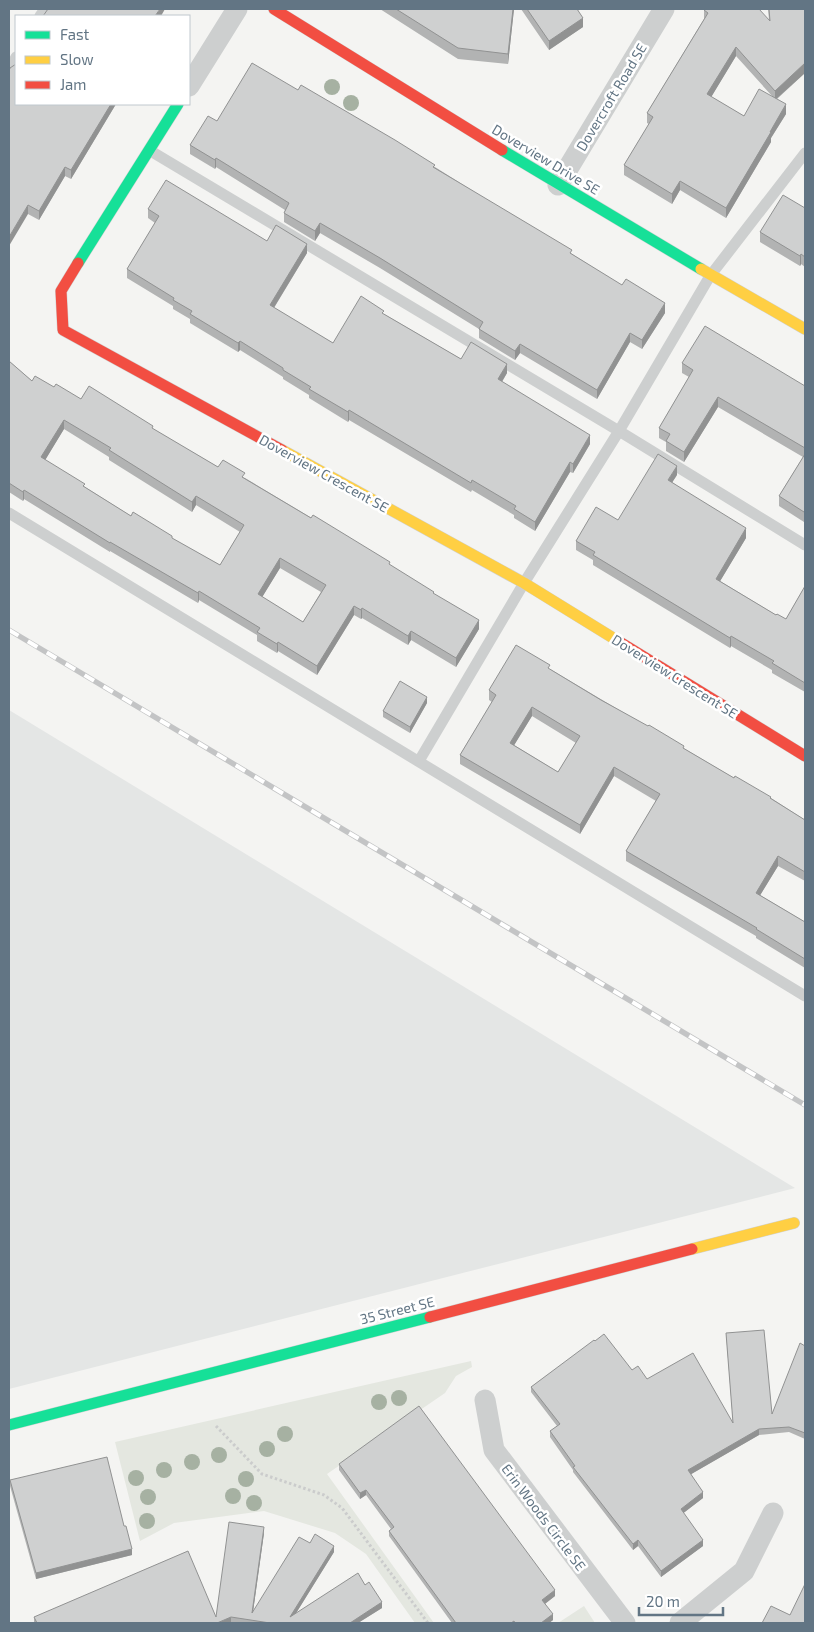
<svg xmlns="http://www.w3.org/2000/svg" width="814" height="1632" font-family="'Exo 2',sans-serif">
  <rect width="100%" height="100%" fill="#f4f4f2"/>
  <path fill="#e4e6e5" d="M9,710l786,478 -786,201z"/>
  <path fill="#e4e7e0" d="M471,1361l1,6 -16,9 -11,17 -118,81 107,149h-19l-49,-69 -31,-21 -71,-22 -90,12 -34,18 -25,-99z
    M584,1606l11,17h-37z"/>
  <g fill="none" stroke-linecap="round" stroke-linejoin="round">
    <defs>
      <path id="fast" d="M502,150l199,119
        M78,263l100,-159
        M9,1425l421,-108"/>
      <path id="slow" d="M701,269l104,60
        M282,450l242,133 94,58
        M692,1249l102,-26"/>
      <path id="jam" d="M274,9l228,141
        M78,263l-17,28 2,39 219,120
        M618,641l187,115
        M430,1317l262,-68"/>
    </defs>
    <use href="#fast" stroke="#d0d2d2" stroke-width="12"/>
    <use href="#slow" stroke="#d0d2d2" stroke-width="12"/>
    <use href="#jam" stroke="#d0d2d2" stroke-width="12"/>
    <path stroke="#cbcccc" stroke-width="3" stroke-dasharray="2.5 2.5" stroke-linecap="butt" d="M216,1426l46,48 62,21 18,13 86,115"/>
    <path stroke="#cdcfcf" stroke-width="11" d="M40,16l5,-7
      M9,70l7,-13
      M149,150l470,281 186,114
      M9,513l796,483
      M419,761l105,-178 95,-152 91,-155 95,-123"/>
    <path stroke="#cdcfcf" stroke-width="21" d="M189,86l48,-77
      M558,185l106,-176
      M485,1400l9,50 131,173
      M680,1623l64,-52 29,-58"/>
    <use href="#fast" stroke="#16e098" stroke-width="11"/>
    <use href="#slow" stroke="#ffcf43" stroke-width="11"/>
    <use href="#jam" stroke="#f24e42" stroke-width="11"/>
    <defs>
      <path id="rail" d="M9,630l796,475"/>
    </defs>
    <use href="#rail" stroke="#c3c4c5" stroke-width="5.5"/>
    <use href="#rail" stroke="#fff" stroke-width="4" stroke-dasharray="11" stroke-linecap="butt"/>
  </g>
  <g fill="#a6b1a2">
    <circle cx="332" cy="87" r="8"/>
    <circle cx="351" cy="103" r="8"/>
    <circle cx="399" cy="1398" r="8"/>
    <circle cx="379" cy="1402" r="8"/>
    <circle cx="285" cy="1434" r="8"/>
    <circle cx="267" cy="1449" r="8"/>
    <circle cx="219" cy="1455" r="8"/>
    <circle cx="192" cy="1462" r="8"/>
    <circle cx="164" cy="1470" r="8"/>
    <circle cx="136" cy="1478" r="8"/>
    <circle cx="246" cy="1479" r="8"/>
    <circle cx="233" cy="1496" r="8"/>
    <circle cx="148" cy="1497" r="8"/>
    <circle cx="254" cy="1503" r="8"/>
    <circle cx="147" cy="1521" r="8"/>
  </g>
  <path fill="#b2b3b3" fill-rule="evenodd" d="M380,9h134l-6,55 -50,-5z
    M521,9h58l-1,1 5,17 -34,23z
    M768,9h37v64l-28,26 9,15 -15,24v4l-45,76 -46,-28 -8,14 -48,-29v-10l25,-41 -2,-1v-10l57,-94v-9l65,10zM736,56l36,40 -28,20 -33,-19z
    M16,64l100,40 -45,75 -6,-3 -26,44 -11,-6z
    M298,90l137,77 230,146 -23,36 -12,-7 -33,57 -77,-46 -5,7 -36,-22v-9l-99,-61 -60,-35 -5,8 -31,-19v-9l1,-3 -69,-43 -1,2 -25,-15v-9l27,-24z
    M805,208v59l-4,-3 -1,2 -40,-24v-10z
    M148,209l119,32 40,12 -33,55 59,35 51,-29 77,45 46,14 -5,9 88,62 -17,29 -3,-1 -35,59 -21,-13v-3l-42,-25 -1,2 -122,-72 -1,2 -39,-24v-3l-26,-16v-2l-43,-27 -2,2 -48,-29v-4l-17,-10v-3l-46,-28v-9l28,-46 -7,-5z
    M9,361l23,20 22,6 27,12 72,30 65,38 27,11 145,87 44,29 45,35 -23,38 -45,-27 -3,5 -46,-27 -1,1 -7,-4 -37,60 -39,-24 -1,2 -20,-12v-6l-58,-35 -1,3 -88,-52v1l-86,-53 -1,2 -14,-9zM64,429l45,28v3l83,52 4,-7 44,27 -20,33 -89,-49 -46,-29 -40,-27zM280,568l41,24 -18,30 -41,-25z
    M682,363l123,23v134l-1,2 -25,-16v-10l24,-39 -85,-50 -34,55 -18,-11v-9l-7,-4v-10l30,-51 -7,-4z
    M677,475l-5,7 74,56 -26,43 56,34 10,4 19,-33v106l-33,-19v-3l-41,-24 -1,2 -137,-83v-5l-17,-10v-9l42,-21z
    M550,669l184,109 37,20 34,22v61l-27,-15 -18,29 45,27v46l-49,-30v-2l-130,-75v-10l30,-50 -42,-25 -34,58 -120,-70v-9l32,-53 -3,-2v-10zM532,716l44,27 -18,29 -44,-27z
    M427,703l-17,30 -27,-16v-6z
    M726,1333l46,81 33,-68v93l-16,-7 -30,3 -68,39 12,24 -20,15 20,33 -42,31 -23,-31 -5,4 -60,-78v-2l-23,-33v-6l7,-5 -26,-34v-5l64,-46 37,29 15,9 86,43z
    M339,1464l216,132 -10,8 8,16 -4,3h-97l-63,-87v-5l2,-2 -25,-34 -6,4 -21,-29z
    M10,1480l114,46 8,29 -96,24 -26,-93z
    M264,1533l-11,79 57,-69 24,9 -38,61 69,-28 17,23 -24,15h-324v-6h182z"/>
  <path fill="#919292" d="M160,9h5l-4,7h-6z
    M513,9h1l-6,55v-10z
    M583,18v9l-34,23v-9z
    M736,47v9l-29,48v-10z
    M805,63v10l-30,27v-9z
    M111,104h5l-45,75v-9z
    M786,104v10l-15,24v4l-45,76v-10z
    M216,158v9l-1,2v-9z
    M65,167v9l-26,44v-9z
    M680,181v9l-8,14v-10z
    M28,205v9l-19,32v-9z
    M320,223v10l-5,8v-10z
    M307,244v9l-37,61v-9z
    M801,254v10l-1,2v-10z
    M665,303v10l-23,36v-9z
    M630,333v9l-33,57v-9z
    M240,341v9l-2,2v-9z
    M520,344v9l-5,7v-9z
    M507,364v9l-9,15v-9z
    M718,397v10l-34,55v-10z
    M349,410v10l-1,2v-10z
    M64,420v9l-23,38v-10z
    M590,435v9l-17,29v-9z
    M570,462v10l-35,59v-9z
    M677,466v9l-9,14v-9z
    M24,490v9l-1,2v-9z
    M196,496v9l-4,7v-10z
    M805,510v10l-1,2v-10z
    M746,528v10l-30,50v-9z
    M280,558v10l-22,36v-10z
    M199,591v9l-1,3v-10z
    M354,606v9l-37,60v-9z
    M362,608v10l-1,1v-9z
    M479,620v9l-23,38v-9z
    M411,631v9l-3,5v-9z
    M731,636v10l-1,2v-10z
    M278,642v9l-1,2v-9z
    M427,697v6l-17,30v-6z
    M532,707v9l-22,36v-9z
    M614,767v9l-34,58v-9z
    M778,856v10l-22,36v-9z
    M759,1429v6l-71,41v-6z
    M366,1490v5l-6,4v-6z
    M703,1492v6l-22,17v-6z
    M264,1527v6l-12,86v-6z
    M638,1540v6l-5,4v-6z
    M703,1540v6l-42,31v-6z
    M334,1546v6l-44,71v-6z
    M132,1549v6l-96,24v-6z
    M555,1590v6l-13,10v-6z
    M382,1602v6l-24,15h-8z
    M553,1614v6l-4,3h-8z
    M231,1617v6h-14z"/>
  <path fill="#cfd0d0" stroke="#919292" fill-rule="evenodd" d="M48,9h112l-5,7h-112z
    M396,9h117l-5,45 -50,-6z
    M527,9h50l6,9 -34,23z
    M706,9h53l11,12 -1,-12h36v54l-30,28 -39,-44 -29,47 37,22 15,-27 27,15 -16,28h1l-45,76 -46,-27 -8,13 -48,-29 29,-48 -6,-4 61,-100 -4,-3z
    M16,63v41h95l-40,66 -6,-3 -26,44 -11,-6 -19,32v-166l1,-3 6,-4z
    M252,63l46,27 3,-5 94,55 40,25 -2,2 139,83 -2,3 52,32 4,-6 39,24 -23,37 -12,-7 -33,57 -77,-46 -5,7 -36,-22 4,-7 -103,-64 -60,-35 -5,8 -31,-18 5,-10 -73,-45 -1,2 -25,-15 18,-29 9,5z
    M166,180l101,61 9,-16 31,19 -37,61 63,38 28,-47 23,15 -2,2 79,46 10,-17 36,22 -9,15 92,56 -17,29 -3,-2 -35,60 -21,-13 2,-3 -44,-26 -1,3 -122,-73 -1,2 -39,-23 2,-2 -28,-17v-2l-43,-27 -2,2 -48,-29 2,-3 -19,-11 1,-2 -47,-29 32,-53 -11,-7z
    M783,195l22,13v49l-4,-3 -1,2 -40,-24z
    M705,326l100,60v62l-87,-51 -34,55 -18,-11 4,-7 -11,-6 34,-58 -11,-7z
    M9,361l23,20 3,-5 19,11 2,-3 25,15 8,-13 64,40 -1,2 66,39 5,-7 22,13 -3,4 69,41 2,-3 77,47 -1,2 45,28 -1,1 46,27 -23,38 -45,-27 -3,5 -46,-28 -1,2 -7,-4 -37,60 -39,-24 -1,2 -20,-12 3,-4 -61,-37 -1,2 -88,-51v1l-86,-53 -1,2 -14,-9zM64,420l47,28 -2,2 83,52 4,-6 48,29 -24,40 -48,-27v-2l-39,-24 -2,4 -48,-30 2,-2 -44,-27zM280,558l46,27 -23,37 -45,-28z
    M658,454l19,12 -9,14 78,48 -30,51 60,36 1,-1 9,5 19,-33v97l-33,-20 2,-2 -43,-25 -1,2 -137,-83 2,-3 -19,-11 20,-34 22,13z
    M805,454v56l-1,2 -25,-16z
    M516,645l34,20 -2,3 53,32 47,26 1,-1 35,21 -1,2 51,30 1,-2 36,21 -1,1 35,22v52l-27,-16 -22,37 49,29v37l-49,-30 1,-1 -131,-77 34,-57 -46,-27 -34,58 -120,-70 36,-60 -7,-5zM532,707l48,29 -22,36 -48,-29z
    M400,681l27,16 -17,30 -27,-16z
    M764,1330l8,84 28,-71 5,3v87l-16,-6 -30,2 -71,41 15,22 -22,17 22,31 -42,31 -23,-31 -5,4 -60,-77 2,-1 -25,-35 10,-7 -29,-37 63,-47 1,1 9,-7 28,36 6,-4 9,13 46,-26 40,70 -7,-90z
    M419,1406l136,184 -13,10 11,14 -12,9h-26l-1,-2 -3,2h-55l-67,-92 5,-4 -28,-37 -6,3 -21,-29z
    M107,1457l17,69h2l6,23 -96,24 -26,-93z
    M229,1522l35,5 -12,86 47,-76 11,6 5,-9 19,12 -44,71 68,-44 7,12 4,-3 13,20 -32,21h-80l-39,-6 -14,6h-180l-3,-6 154,-66 28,66z
    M805,1584v39h-43l9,-17 19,9z"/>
  <g text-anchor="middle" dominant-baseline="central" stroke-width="5" stroke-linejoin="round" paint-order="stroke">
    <g font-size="14" fill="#627584" stroke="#fff">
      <text transform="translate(611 97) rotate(-59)">Dovercroft Road SE</text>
      <text transform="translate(546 159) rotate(31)">Doverview Drive SE</text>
      <text transform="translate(324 473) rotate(29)">Doverview Crescent SE</text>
      <text transform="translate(675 676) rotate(32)">Doverview Crescent SE</text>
      <text transform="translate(397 1310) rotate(-14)">35 Street SE</text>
      <text transform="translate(544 1517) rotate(53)">Erin Woods Circle SE</text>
    </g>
  </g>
  <rect width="814" height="1632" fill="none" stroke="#627584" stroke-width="20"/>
  <rect x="15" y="15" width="175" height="90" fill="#ffffff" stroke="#c0c8ce"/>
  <rect x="25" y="31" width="25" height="8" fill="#16e098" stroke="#c0c8ce"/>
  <text x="60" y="40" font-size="15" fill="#627584">Fast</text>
  <rect x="25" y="56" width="25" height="8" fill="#ffcf43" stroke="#c0c8ce"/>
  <text x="60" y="65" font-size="15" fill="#627584">Slow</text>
  <rect x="25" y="81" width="25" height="8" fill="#f24e42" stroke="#c0c8ce"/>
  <text x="60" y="90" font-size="15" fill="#627584">Jam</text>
  <path d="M639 1607v8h84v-8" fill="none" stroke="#627584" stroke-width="2.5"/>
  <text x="646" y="1607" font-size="15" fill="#627584" stroke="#ffffff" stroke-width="4" paint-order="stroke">20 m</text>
</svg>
